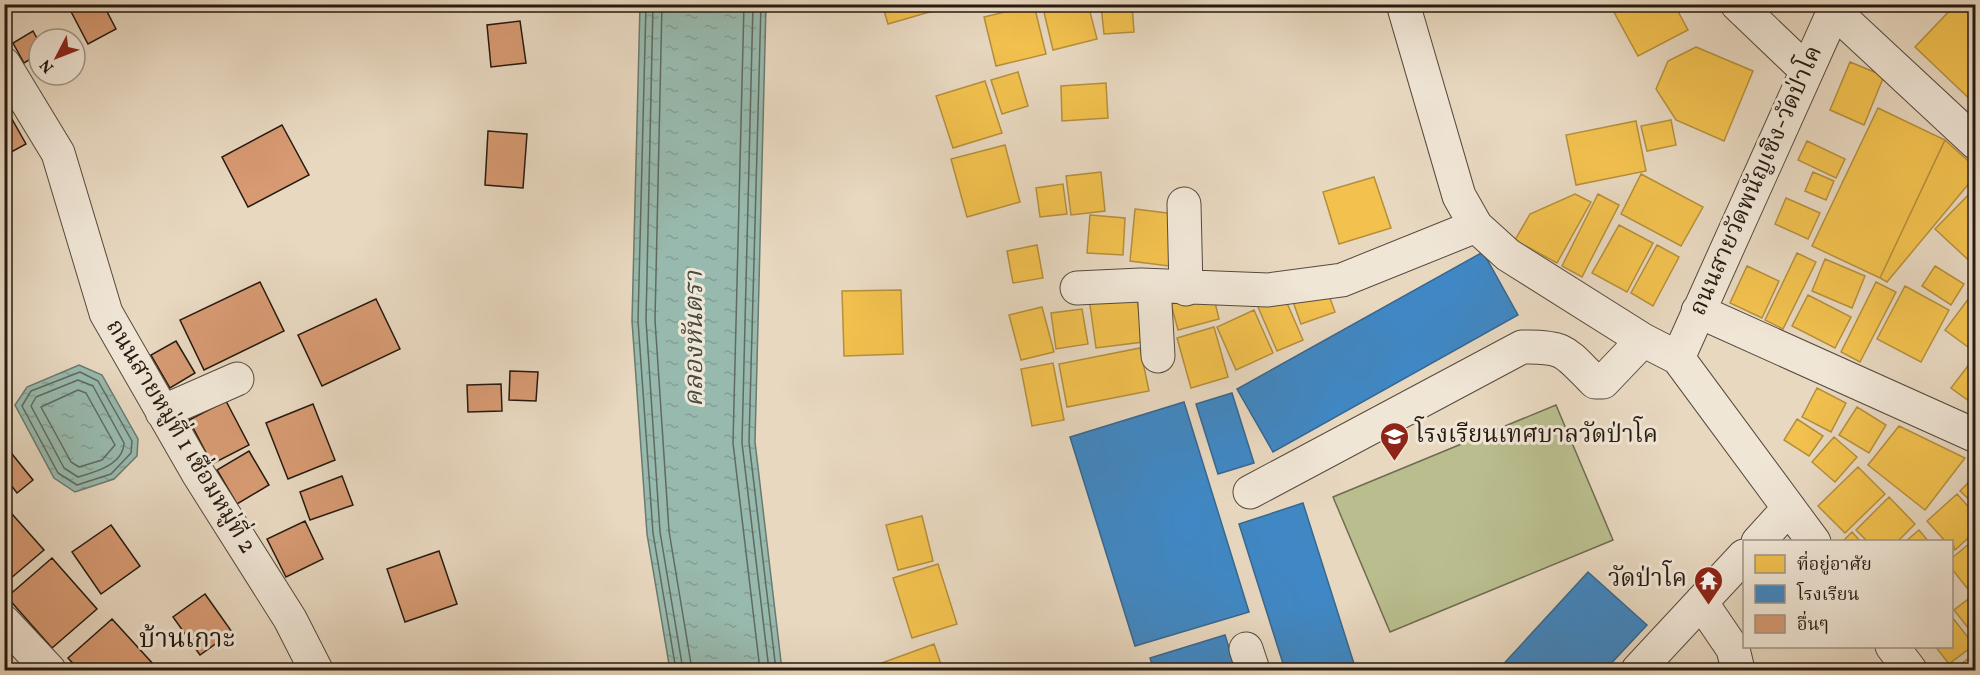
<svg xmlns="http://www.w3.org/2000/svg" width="1980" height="675" font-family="Vollkorn,'Noto Serif Thai',serif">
  <defs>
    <pattern id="water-ripples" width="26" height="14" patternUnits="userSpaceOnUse" patternTransform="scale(1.5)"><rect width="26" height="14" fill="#98baae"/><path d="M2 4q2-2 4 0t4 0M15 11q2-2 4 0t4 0" fill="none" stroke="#839f95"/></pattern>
  </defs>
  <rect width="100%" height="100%" fill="#e8d8c0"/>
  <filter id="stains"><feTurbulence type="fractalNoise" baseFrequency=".00333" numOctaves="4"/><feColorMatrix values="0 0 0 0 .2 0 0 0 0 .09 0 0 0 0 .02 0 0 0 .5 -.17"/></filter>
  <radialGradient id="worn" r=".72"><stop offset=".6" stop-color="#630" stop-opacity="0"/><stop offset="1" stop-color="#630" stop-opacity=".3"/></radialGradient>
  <path fill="#babe8f" stroke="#706c50" stroke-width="1.5" d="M1556,405l57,135 -223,92 -57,-135z"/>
  <path fill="url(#water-ripples)" stroke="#6a7a6f" stroke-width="1.5" d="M640,5h126l-11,437 27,228h-112l-23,-136 -15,-213z
    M79,365l23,10 36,64 -1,17 -23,23 -39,13 -21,-14 -39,-73 12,-18z"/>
  <path fill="#f2c14e" stroke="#b58f3c" stroke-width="1.5" d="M882,4h49l2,7 -45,13z
    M1059,4h29l9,35 -44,11 -10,-42z
    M1132,4l2,28 -30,2 -3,-28z
    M1674,4l14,26 -50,26 -28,-51z
    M1956,4h20v101l-61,-58z
    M1034,5l12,49 -50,12 -12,-49z
    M1696,47l57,24 -29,70 -48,-21 -20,-31 12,-28z
    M1850,62l34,14 -20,49 -34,-15z
    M1018,72l10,34 -26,8 -11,-34z
    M985,81l17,52 -49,15 -17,-52z
    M1106,83l2,35 -46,3 -1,-35z
    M1878,108l67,32 -65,138 -68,-32z
    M1671,120l5,25 -29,6 -6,-25z
    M1636,121l10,50 -70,14 -10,-50z
    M1945,140l31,28v7l-89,107 -7,-4z
    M1807,141l38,18 -9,19 -38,-18z
    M1005,145l15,57 -53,15 -16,-58z
    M1101,172l4,39 -34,4 -5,-39z
    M1813,172l21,9 -8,19 -21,-9z
    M1641,174l62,33 -22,39 -60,-32z
    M1374,177l17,51 -52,16 -16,-52z
    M1063,184l4,30 -27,3 -4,-29z
    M1976,187v80l-41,-38z
    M1575,194l16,8 -34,61 -42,-23 15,-26z
    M1598,194l21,11 -37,72 -20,-11z
    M1786,198l34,15 -12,26 -33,-15z
    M1135,209l48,6 -6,52 -47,-6z
    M1090,215l35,3 -2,37 -36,-2z
    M1619,225l34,18 -26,49 -35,-19z
    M1037,245l6,33 -30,5 -6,-32z
    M1657,245l22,12 -26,49 -22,-13z
    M1797,253l19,9 -33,67 -18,-9z
    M1825,259l40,17 -13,32 -40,-17z
    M1747,266l32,15 -17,37 -32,-15z
    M1935,266l29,18 -13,21 -29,-19z
    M1876,282l20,10 -36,70 -19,-10z
    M1905,286l44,24 -28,52 -44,-23z
    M1326,287l9,25 -34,12 -9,-25z
    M901,290l2,64 -59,2 -2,-65z
    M1136,292l7,50 -47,6 -7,-50z
    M1213,294l6,25 -41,11 -7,-26z
    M1808,295l43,22 -16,31 -43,-22z
    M1284,296l19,44 -26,11 -19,-44z
    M1969,298l7,6v40l-4,6 -27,-20z
    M1042,307l12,45 -33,8 -12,-45z
    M1082,309l6,35 -32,5 -5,-36z
    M1254,310l19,43 -37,17 -19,-43z
    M1214,327l14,50 -37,11 -14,-50z
    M1140,348l9,43 -82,16 -8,-43z
    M1974,358l2,1v47l-25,-18z
    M1053,363l11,57 -32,6 -11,-57z
    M1817,388l29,15 -15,29 -29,-15z
    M1857,407l29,18 -17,28 -30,-18z
    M1797,419l26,17 -14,20 -25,-16z
    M1899,426l66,32 -40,52 -57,-45z
    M1834,437l23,20 -22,25 -23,-20z
    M1858,467l27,27 -40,39 -27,-27z
    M1976,475v31l-16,-15z
    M1957,494l19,21v16l-21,19 -3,-8h-6l-19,-21z
    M1889,497l26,27 -18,18h-29l-12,-12z
    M922,516l11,45 -35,9 -12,-45z
    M1919,530l10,12h-24z
    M1852,532l9,10h-19z
    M1976,538v43l-9,7 -15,-19v-11z
    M938,564l19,60 -45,14 -19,-60z
    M1971,597l5,6v35l-22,-28z
    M1952,617l22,28 -25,19 -14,-18h17z
    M934,644l9,26h-62l-2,-6z
    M1976,653v17h-16l-3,-3z"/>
  <path fill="#3f88c5" stroke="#38678f" stroke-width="1.5" d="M1483,252l35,63 -245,137 -36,-63z
    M1232,393l22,70 -36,11 -22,-70z
    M1184,402l65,210 -114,34 -65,-209z
    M1303,503l53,167h-71l-46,-146z
    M1588,572l59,53 -42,45h-107z
    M1225,635l11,35h-82l-4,-12z"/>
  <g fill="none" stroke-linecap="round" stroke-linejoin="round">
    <path stroke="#5f6a60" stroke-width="1.5" d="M646,4l-8,317 15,212 23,137
      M653,4l-7,316 14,212 23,138
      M662,4l-7,316 14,211 23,139
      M744,4l-11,439 27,227
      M753,4l-11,439 27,227
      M761,4l-12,438 27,228
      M80,372l18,9 34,60 -1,12 -20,21 -34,11 -19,-12 -36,-67 9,-15z
      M78,380l15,6 31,57c-1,22 -29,29 -46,34l-14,-9 -33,-62 5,-9z
      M78,390l8,3 29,52 -13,15 -23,7 -8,-5 -30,-55z"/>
  </g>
  <path fill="#d79a72" stroke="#261a11" stroke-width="1.5" d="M67,4h36l13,25 -28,15z
    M469,4h78v1l-78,6z
    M520,21l6,42 -35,4 -4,-42z
    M33,31l6,11v12l-15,9 -11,-20z
    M4,105l22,39 -22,12z
    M282,125l27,50 -61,32 -26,-50z
    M488,131l39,3 -4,54 -38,-3z
    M260,282l24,49 -80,39 -24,-50z
    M376,299l24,50 -78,37 -24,-51z
    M176,341l19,32 -25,15 -19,-33z
    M510,371l28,1 -2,29 -27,-1z
    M501,384l1,27 -34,1 -1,-27z
    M226,401l23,44 -37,19 -23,-44z
    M313,404l22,56 -47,19 -22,-56z
    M4,444l29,36 -16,13 -13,-17z
    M249,451l20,34 -32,19 -20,-34z
    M342,476l11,29 -43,15 -10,-28z
    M4,505l40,45 -40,34z
    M305,521l18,38 -37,18 -19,-38z
    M111,525l29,41 -39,28 -29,-42z
    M439,551l18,53 -52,18 -18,-53z
    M52,558l45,51 -45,39 -45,-51z
    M205,594l27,38 -32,23 -27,-38z
    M112,619l42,46 -6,5h-69l-11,-12z
    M4,659l11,11h-11z"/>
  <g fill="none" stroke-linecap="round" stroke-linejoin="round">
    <defs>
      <path id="minor" d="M1403,4l56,192 17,30 32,29 135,85 35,18 136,184
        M1737,4l70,67
        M1834,11l142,132
        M4,64l54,89 48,160 93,162 91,144 26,51
        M1184,204l2,85
        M1154,286l4,70
        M1077,288l64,-3 127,5 74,-10 134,-54
        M1698,311l278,125
        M1678,358l159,-354
        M162,412l75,-33
        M1250,492l272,-145c44,-1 43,5 73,35h8l40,-42
        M1758,542l31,-34
        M1701,602l32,47 5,21
        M4,622l45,48
        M1892,646l18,24
        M1246,649l7,21
        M1638,670l106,-114"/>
    </defs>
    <use href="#minor" stroke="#564a3d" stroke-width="35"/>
    <use href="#minor" stroke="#f0e6d6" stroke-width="33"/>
  </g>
  <defs>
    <symbol id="school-pin" viewBox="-11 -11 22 30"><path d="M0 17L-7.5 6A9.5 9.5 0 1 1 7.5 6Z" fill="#8f2418" stroke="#f0e6d6"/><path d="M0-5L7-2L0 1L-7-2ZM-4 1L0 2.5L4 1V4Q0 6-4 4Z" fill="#fff"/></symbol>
    <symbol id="temple-pin" viewBox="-11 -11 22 30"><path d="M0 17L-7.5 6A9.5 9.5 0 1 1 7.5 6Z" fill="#8f2418" stroke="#f0e6d6"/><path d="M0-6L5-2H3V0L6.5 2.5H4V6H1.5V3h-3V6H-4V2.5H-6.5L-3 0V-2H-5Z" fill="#fff"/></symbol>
  </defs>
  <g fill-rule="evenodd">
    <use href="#school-pin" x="1378" y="420" width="33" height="45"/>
    <use href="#temple-pin" x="1692" y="564" width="33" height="45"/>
  </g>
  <g text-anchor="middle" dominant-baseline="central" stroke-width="6" stroke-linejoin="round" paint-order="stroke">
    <g font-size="24" fill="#261a11" stroke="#f0e6d6">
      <text transform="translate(1757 181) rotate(-66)">ถนนสายวัดพนัญเชิง-วัดป่าโค</text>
      <text transform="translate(180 437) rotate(59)">ถนนสายหมู่ที่ 1 เชื่อมหมู่ที่ 2</text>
    </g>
    <g font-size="24" fill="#261a11" stroke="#f0e6d6" text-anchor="start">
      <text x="1415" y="436">โรงเรียนเทศบาลวัดป่าโค</text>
      <text x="1687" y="580" text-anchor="end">วัดป่าโค</text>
    </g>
    <g font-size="26" font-style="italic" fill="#484a40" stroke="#f0e6d6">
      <text transform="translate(695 339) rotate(-90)">คลองหันตรา</text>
    </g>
    <g font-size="26" fill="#261a11" stroke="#f0e6d6">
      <text x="187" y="640">บ้านเกาะ</text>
    </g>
  </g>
  <rect width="1980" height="675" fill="none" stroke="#e8d8c0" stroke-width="24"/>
  <rect x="6" y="6" width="1968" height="663" fill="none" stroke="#261a11" stroke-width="3"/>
  <rect x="12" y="12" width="1956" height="651" fill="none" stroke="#261a11" stroke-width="1.5"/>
  <rect x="1743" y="540" width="210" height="108" fill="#f0e6d6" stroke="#9f9487" stroke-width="1.5"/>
  <rect x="1755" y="555" width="30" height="18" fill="#f2c14e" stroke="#9f9487" stroke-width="1.5"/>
  <text x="1797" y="570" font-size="18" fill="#261a11">ที่อยู่อาศัย</text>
  <rect x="1755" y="585" width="30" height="18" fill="#3f88c5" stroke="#9f9487" stroke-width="1.5"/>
  <text x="1797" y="600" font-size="18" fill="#261a11">โรงเรียน</text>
  <rect x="1755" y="615" width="30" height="18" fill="#d79a72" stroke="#9f9487" stroke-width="1.5"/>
  <text x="1797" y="630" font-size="18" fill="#261a11">อื่นๆ</text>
  <g transform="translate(57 57) rotate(228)"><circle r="28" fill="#f0e6d6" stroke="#9f9487" stroke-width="1.5"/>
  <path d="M0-4.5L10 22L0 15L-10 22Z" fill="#8f2418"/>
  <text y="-9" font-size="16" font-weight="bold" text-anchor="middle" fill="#261a11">N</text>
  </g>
  <rect width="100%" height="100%" filter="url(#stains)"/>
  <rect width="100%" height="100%" fill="url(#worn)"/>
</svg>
